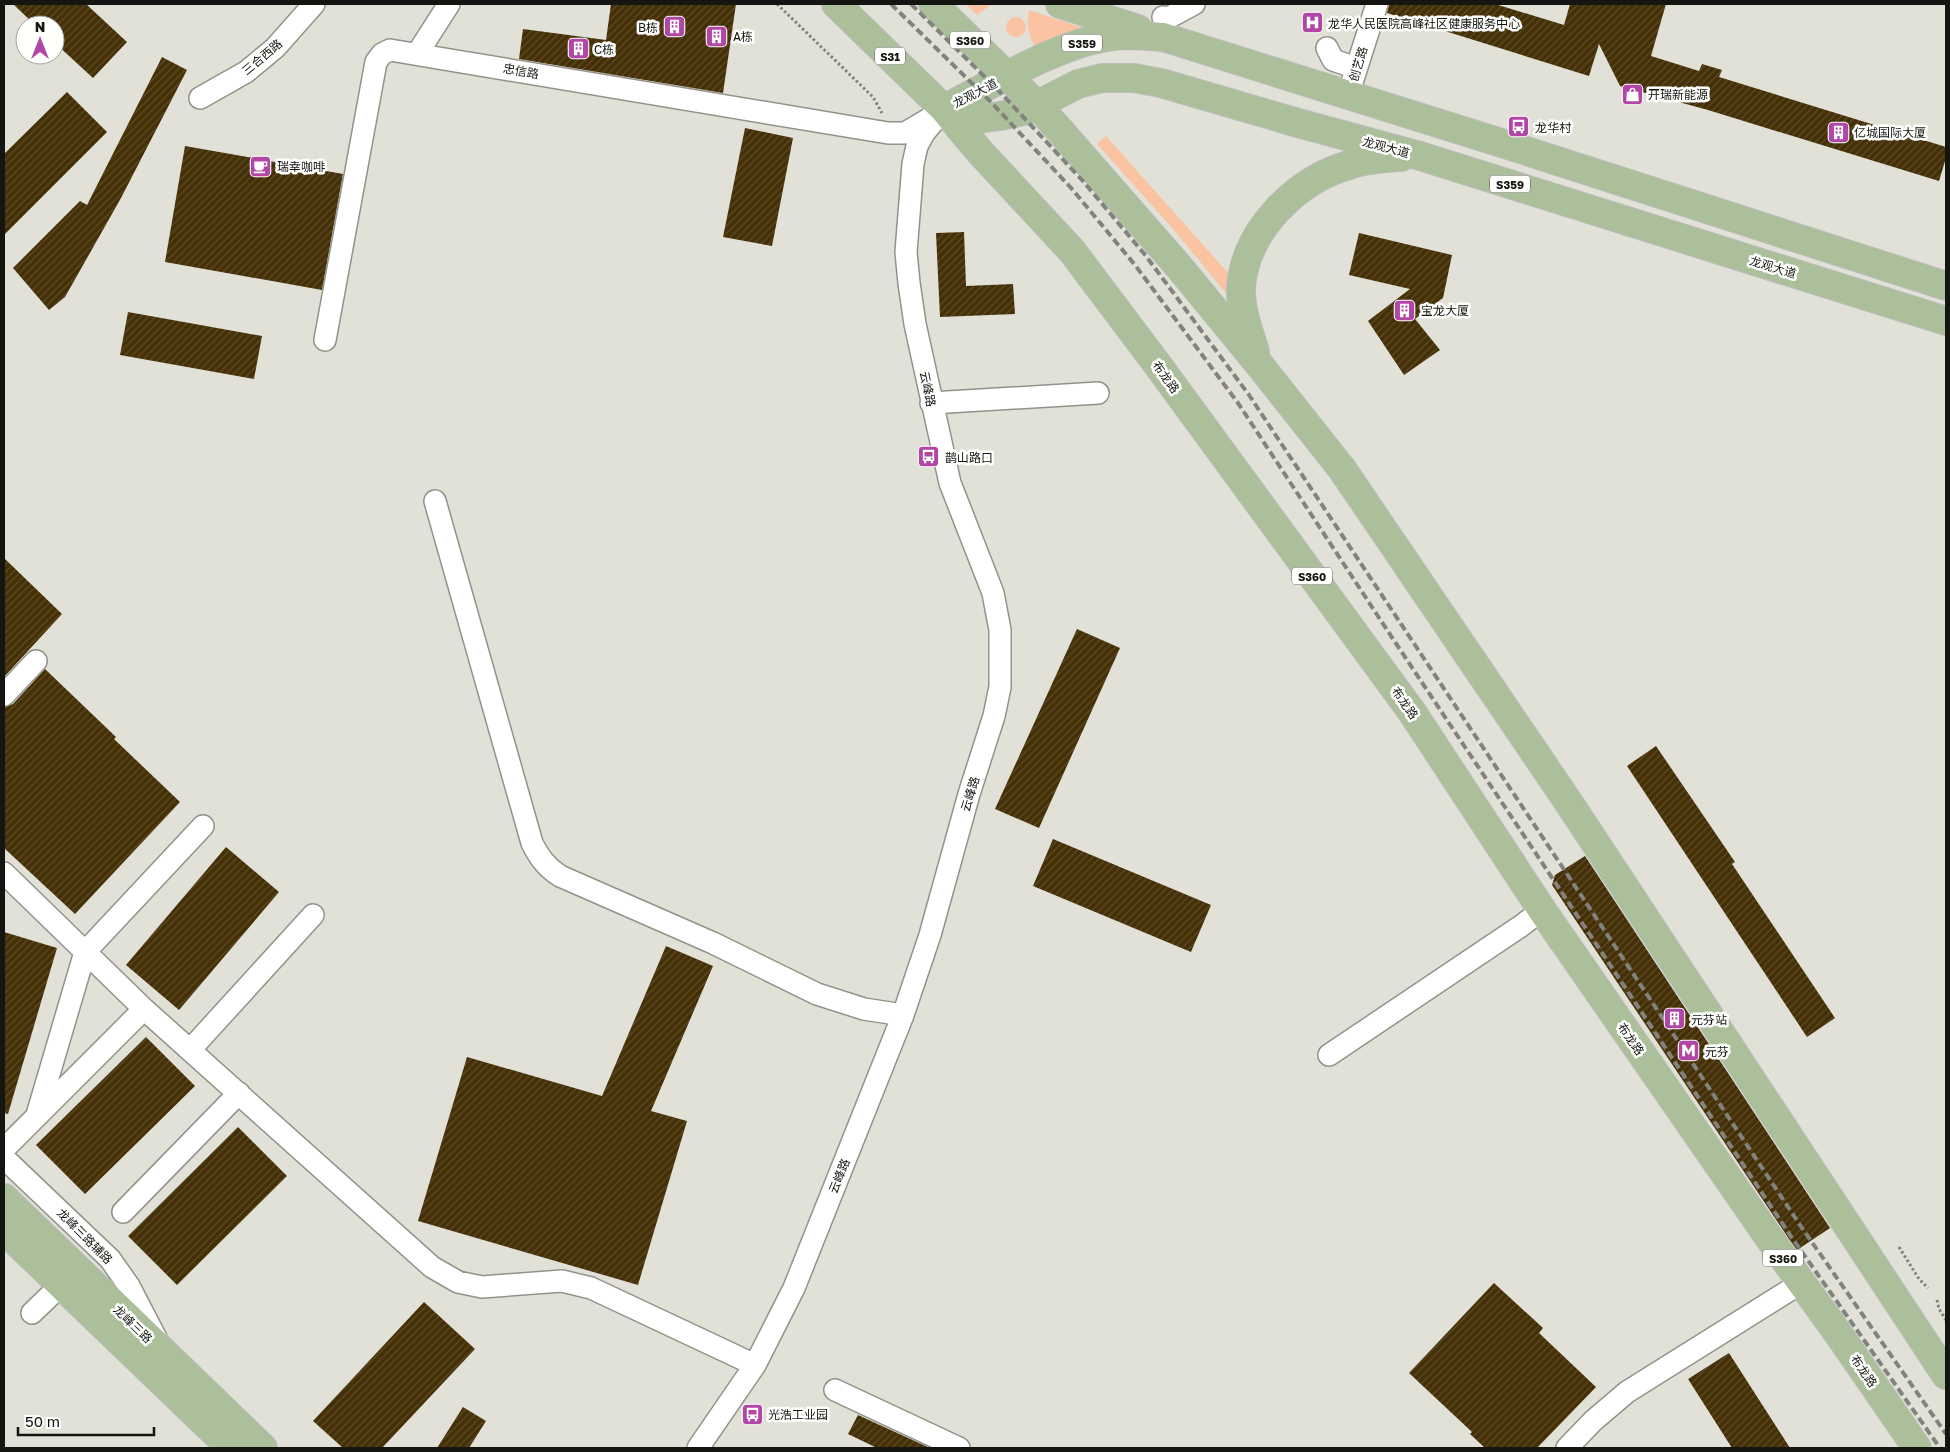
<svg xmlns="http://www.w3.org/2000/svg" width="1950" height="1452" font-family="'Golos Text','Noto Sans SC',sans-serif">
  <defs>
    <pattern id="building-hatch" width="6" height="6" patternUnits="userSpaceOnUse" patternTransform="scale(1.25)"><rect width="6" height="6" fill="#453006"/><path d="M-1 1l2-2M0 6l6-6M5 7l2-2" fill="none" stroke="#5c4b2a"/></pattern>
  </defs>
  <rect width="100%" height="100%" fill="#e2e1d8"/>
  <path fill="#fac4a3" d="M966,4h26l-15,11z
    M1029,10l51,17 2,4 -45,19c-8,-10 -11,-27 -8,-40z
    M1006 27a10 10 0 1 1 20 0a10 10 0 1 1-20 0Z
    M1106,136l132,148 -4,19 -61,-74 -76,-85z"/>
  <path fill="url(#building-hatch)" d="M13,4h73l41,38 -34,36 -38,-35v-18h-20z
    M611,4h125l-13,89 -204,-34 4,-30 83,11z
    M1389,4h106l69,21 6,-21h96l-15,52 48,15 3,-7 20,6 -3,7 227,70v11l-7,23 -231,-71 -88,-24 -21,-42 -10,32 -202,-63z
    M162,57l25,13 -66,128 -56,99 -16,13 -36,-42 67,-67 7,4z
    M67,92l40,40 -103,103v-81z
    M745,128l48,10 -21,108 -49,-9z
    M185,146l158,28 -21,116 -157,-28z
    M964,232l2,54 47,-2 2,30 -75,3 -4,-84z
    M1359,233l93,22 -9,43 -28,21 25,31 -36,25 -36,-54 42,-32 -61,-14z
    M128,312l134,24 -8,43 -134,-24z
    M4,558l58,56 -58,63z
    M1077,629l43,19 -81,180 -44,-19z
    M45,669l71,68 -2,2 66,63 -105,112 -71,-66v-141l9,-3z
    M1656,746l79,116 -3,2 103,154 -28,19 -180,-271z
    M1053,839l158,66 -20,47 -158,-66z
    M226,847l53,45 -100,118 -53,-45z
    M1585,856l245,372 -33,22 -8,-11 -237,-354 3,-10z
    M4,932l53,16 -49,166 -4,-1z
    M666,946l47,20 -62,145 36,10 -49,164 -220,-64 49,-164 135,39z
    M146,1037l49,49 -110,108 -49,-49z
    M238,1127l49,49 -110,109 -49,-49z
    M1494,1283l49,45 -4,5 57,54 -59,61h-52l-15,-14 2,-2 -63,-59z
    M424,1302l51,47 -93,99h-39l-30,-27z
    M1729,1353l61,95h-58l-44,-69z
    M463,1407l23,14 -17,27h-32z
    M858,1415l72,33h-53l-29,-14z"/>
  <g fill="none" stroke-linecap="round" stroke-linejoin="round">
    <defs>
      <path id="minor" d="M1163,17l5,1 26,-14
        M1327,48l6,12 23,8
        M417,54l32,-50
        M1348,95l29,-91
        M200,98l46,-26 29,-24 39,-44
        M325,340l51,-278 6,-8 8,-4 498,83h17l27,-16
        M931,403l167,-10
        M435,501l97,342c7,14 14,24 28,33l153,67 104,51 47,15 39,6
        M4,695l32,-34
        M4,873l140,136 288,258 26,15 24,5 80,-6 29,7 164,77
        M190,1050l123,-135
        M1329,1055l192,-129 21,-16
        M37,1115l48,-163 118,-126
        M4,1149l140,-140
        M4,1158l106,101 19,27 27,52
        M123,1212l116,-119
        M32,1313l29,-28
        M835,1390l124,58
        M698,1448l57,-83 39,-77 109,-273 27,-80 39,-141 25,-78 6,-29v-57l-7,-37 -43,-110 -35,-159 -6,-41 -3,-31 7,-88 4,-18 7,-13 20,-24
        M1567,1448l26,-27 34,-29 174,-109"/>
      <path id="major" d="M836,4l108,105 36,43 92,99 85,113 255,348 130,198 228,329 72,100 75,109
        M933,4l105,102 24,27 118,135 78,95 84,106 227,334 377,572
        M1060,4l78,25
        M944,109c48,-25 117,-67 169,-73 17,-2 33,0 50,1l348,109 435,140
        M944,109l17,6 24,3 15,-2 27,-6 51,-26 24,-6h32l27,5 137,40 122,33 526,165
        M1255,352c-6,-21 -15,-42 -14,-64 4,-58 56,-109 111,-124 16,-5 33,-6 49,-7
        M4,1198l259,250
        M4,1230l227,218"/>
    </defs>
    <use href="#minor" stroke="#93928a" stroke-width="24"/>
    <use href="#major" stroke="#bdbdbc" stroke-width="30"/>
    <path stroke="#82817b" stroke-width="3" stroke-dasharray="2.5 2.5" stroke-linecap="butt" d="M777,4l96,93 9,16
      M1899,1247l20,32 9,9
      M1937,1300l2,9 7,11"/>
    <use href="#minor" stroke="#fff" stroke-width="21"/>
    <use href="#major" stroke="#abbf9b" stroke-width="28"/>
    <path stroke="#83827c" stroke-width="4" stroke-dasharray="8 4" stroke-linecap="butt" d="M891,4l99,97 82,88 63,76 103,138 155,236 397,596 150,213
      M911,4l89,88 82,88 64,76 103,139 553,833 144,206"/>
  </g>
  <defs>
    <symbol id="hospital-square" viewBox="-11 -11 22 22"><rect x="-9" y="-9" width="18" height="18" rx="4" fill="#b246a6" stroke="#fffffe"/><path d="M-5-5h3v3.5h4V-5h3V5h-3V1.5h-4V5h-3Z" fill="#fff"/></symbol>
    <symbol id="building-square" viewBox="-11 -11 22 22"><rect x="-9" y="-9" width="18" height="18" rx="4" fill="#b246a6" stroke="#fffffe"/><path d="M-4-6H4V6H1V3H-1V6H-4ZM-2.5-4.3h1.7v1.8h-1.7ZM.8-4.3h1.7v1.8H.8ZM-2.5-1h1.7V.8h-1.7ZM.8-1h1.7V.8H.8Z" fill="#fff"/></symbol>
    <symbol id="shop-square" viewBox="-11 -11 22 22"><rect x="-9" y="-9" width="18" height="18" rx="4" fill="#b246a6" stroke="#fffffe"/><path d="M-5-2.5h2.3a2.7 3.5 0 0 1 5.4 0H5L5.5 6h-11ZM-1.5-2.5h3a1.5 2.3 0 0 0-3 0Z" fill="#fff"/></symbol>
    <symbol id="bus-square" viewBox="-11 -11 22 22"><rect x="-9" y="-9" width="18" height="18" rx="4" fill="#b246a6" stroke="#fffffe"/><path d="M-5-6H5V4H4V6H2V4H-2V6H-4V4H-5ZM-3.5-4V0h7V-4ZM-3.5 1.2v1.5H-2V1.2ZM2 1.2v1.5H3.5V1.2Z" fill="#fff"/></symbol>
    <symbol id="cafe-square" viewBox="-11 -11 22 22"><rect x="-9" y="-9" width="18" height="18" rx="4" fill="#b246a6" stroke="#fffffe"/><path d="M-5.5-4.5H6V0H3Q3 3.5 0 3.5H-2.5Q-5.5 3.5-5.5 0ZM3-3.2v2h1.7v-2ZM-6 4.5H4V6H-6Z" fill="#fff"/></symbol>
    <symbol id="metro-square" viewBox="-11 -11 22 22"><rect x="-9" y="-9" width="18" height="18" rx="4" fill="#b246a6" stroke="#fffffe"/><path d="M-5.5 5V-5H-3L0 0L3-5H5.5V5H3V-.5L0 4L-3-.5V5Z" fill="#fff"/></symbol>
  </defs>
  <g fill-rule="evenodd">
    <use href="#hospital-square" x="1300" y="10" width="25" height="25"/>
    <use href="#building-square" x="662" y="14" width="25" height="25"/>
    <use href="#building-square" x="704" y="24" width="25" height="25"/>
    <use href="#building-square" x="566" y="36" width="25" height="25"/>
    <use href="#shop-square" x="1620" y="82" width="25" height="25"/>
    <use href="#bus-square" x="1506" y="114" width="25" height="25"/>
    <use href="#building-square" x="1826" y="120" width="25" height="25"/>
    <use href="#cafe-square" x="248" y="154" width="25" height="25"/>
    <use href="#building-square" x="1392" y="298" width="25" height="25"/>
    <use href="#bus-square" x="916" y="444" width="25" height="25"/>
    <use href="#building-square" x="1662" y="1006" width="25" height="25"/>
    <use href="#metro-square" x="1676" y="1038" width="25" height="25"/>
    <use href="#bus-square" x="740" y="1402" width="25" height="25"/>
  </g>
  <g text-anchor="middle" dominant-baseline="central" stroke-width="5" stroke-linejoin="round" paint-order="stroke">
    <g fill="#fffffe" stroke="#5a5a58" stroke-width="1">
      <rect x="950" y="31.5" width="40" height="17" rx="4"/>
      <rect x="1062" y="34.5" width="40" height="17" rx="4"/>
      <rect x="875" y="47.5" width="30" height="17" rx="4"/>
      <rect x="1490" y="175.5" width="40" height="17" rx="4"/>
      <rect x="1292" y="567.5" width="40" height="17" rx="4"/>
      <rect x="1763" y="1249.5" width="40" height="17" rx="4"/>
    </g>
    <g font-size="11" font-weight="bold" fill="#141411">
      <text x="970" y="40">S360</text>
      <text x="1082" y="43">S359</text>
      <text x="890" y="56">S31</text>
      <text x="1510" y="184">S359</text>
      <text x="1312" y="576">S360</text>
      <text x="1783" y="1258">S360</text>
    </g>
    <g font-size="12" fill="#141411" stroke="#fffffe" text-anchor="start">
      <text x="1328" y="23">龙华人民医院高峰社区健康服务中心</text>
      <text x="658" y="27" text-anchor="end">B栋</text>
      <text x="733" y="36">A栋</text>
      <text x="594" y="49">C栋</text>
      <text x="1648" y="94">开瑞新能源</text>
      <text x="1535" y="127">龙华村</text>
      <text x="1854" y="132">亿城国际大厦</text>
      <text x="277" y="166">瑞幸咖啡</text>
      <text x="1421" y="310">宝龙大厦</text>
      <text x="945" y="457">鹊山路口</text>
      <text x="1691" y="1019">元芬站</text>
      <text x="1705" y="1051">元芬</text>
      <text x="768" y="1414">光浩工业园</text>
    </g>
    <g font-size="12" fill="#141411" stroke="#fffffe">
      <text transform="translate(262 57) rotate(-40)">三合西路</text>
      <text transform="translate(1358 64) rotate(-73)">创艺路</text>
      <text transform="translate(521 71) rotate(10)">忠信路</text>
      <text transform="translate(975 93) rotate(-27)">龙观大道</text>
      <text transform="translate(1386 147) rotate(15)">龙观大道</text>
      <text transform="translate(1773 267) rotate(17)">龙观大道</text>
      <text transform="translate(1166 377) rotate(54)">布龙路</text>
      <text transform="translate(928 389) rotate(78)">云峰路</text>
      <text transform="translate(1405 703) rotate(55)">布龙路</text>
      <text transform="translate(970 794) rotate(-73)">云峰路</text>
      <text transform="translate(1631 1039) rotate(55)">布龙路</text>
      <text transform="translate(839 1176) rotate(-68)">云峰路</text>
      <text transform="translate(85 1236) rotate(45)">龙峰三路辅路</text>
      <text transform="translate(133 1324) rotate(44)">龙峰三路</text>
      <text transform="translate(1864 1371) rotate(55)">布龙路</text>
    </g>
  </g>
  <rect width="1950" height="1452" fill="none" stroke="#141411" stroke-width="10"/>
  <g transform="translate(40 40)"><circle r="24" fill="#fffffe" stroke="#a1a19f"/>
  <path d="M0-4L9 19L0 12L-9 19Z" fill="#b246a6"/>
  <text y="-8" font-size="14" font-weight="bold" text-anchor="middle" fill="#141411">N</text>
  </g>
  <path d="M18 1427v8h136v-8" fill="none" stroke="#141411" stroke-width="2.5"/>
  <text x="25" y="1427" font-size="15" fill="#141411" stroke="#fffffe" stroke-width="4" paint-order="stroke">50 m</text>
</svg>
